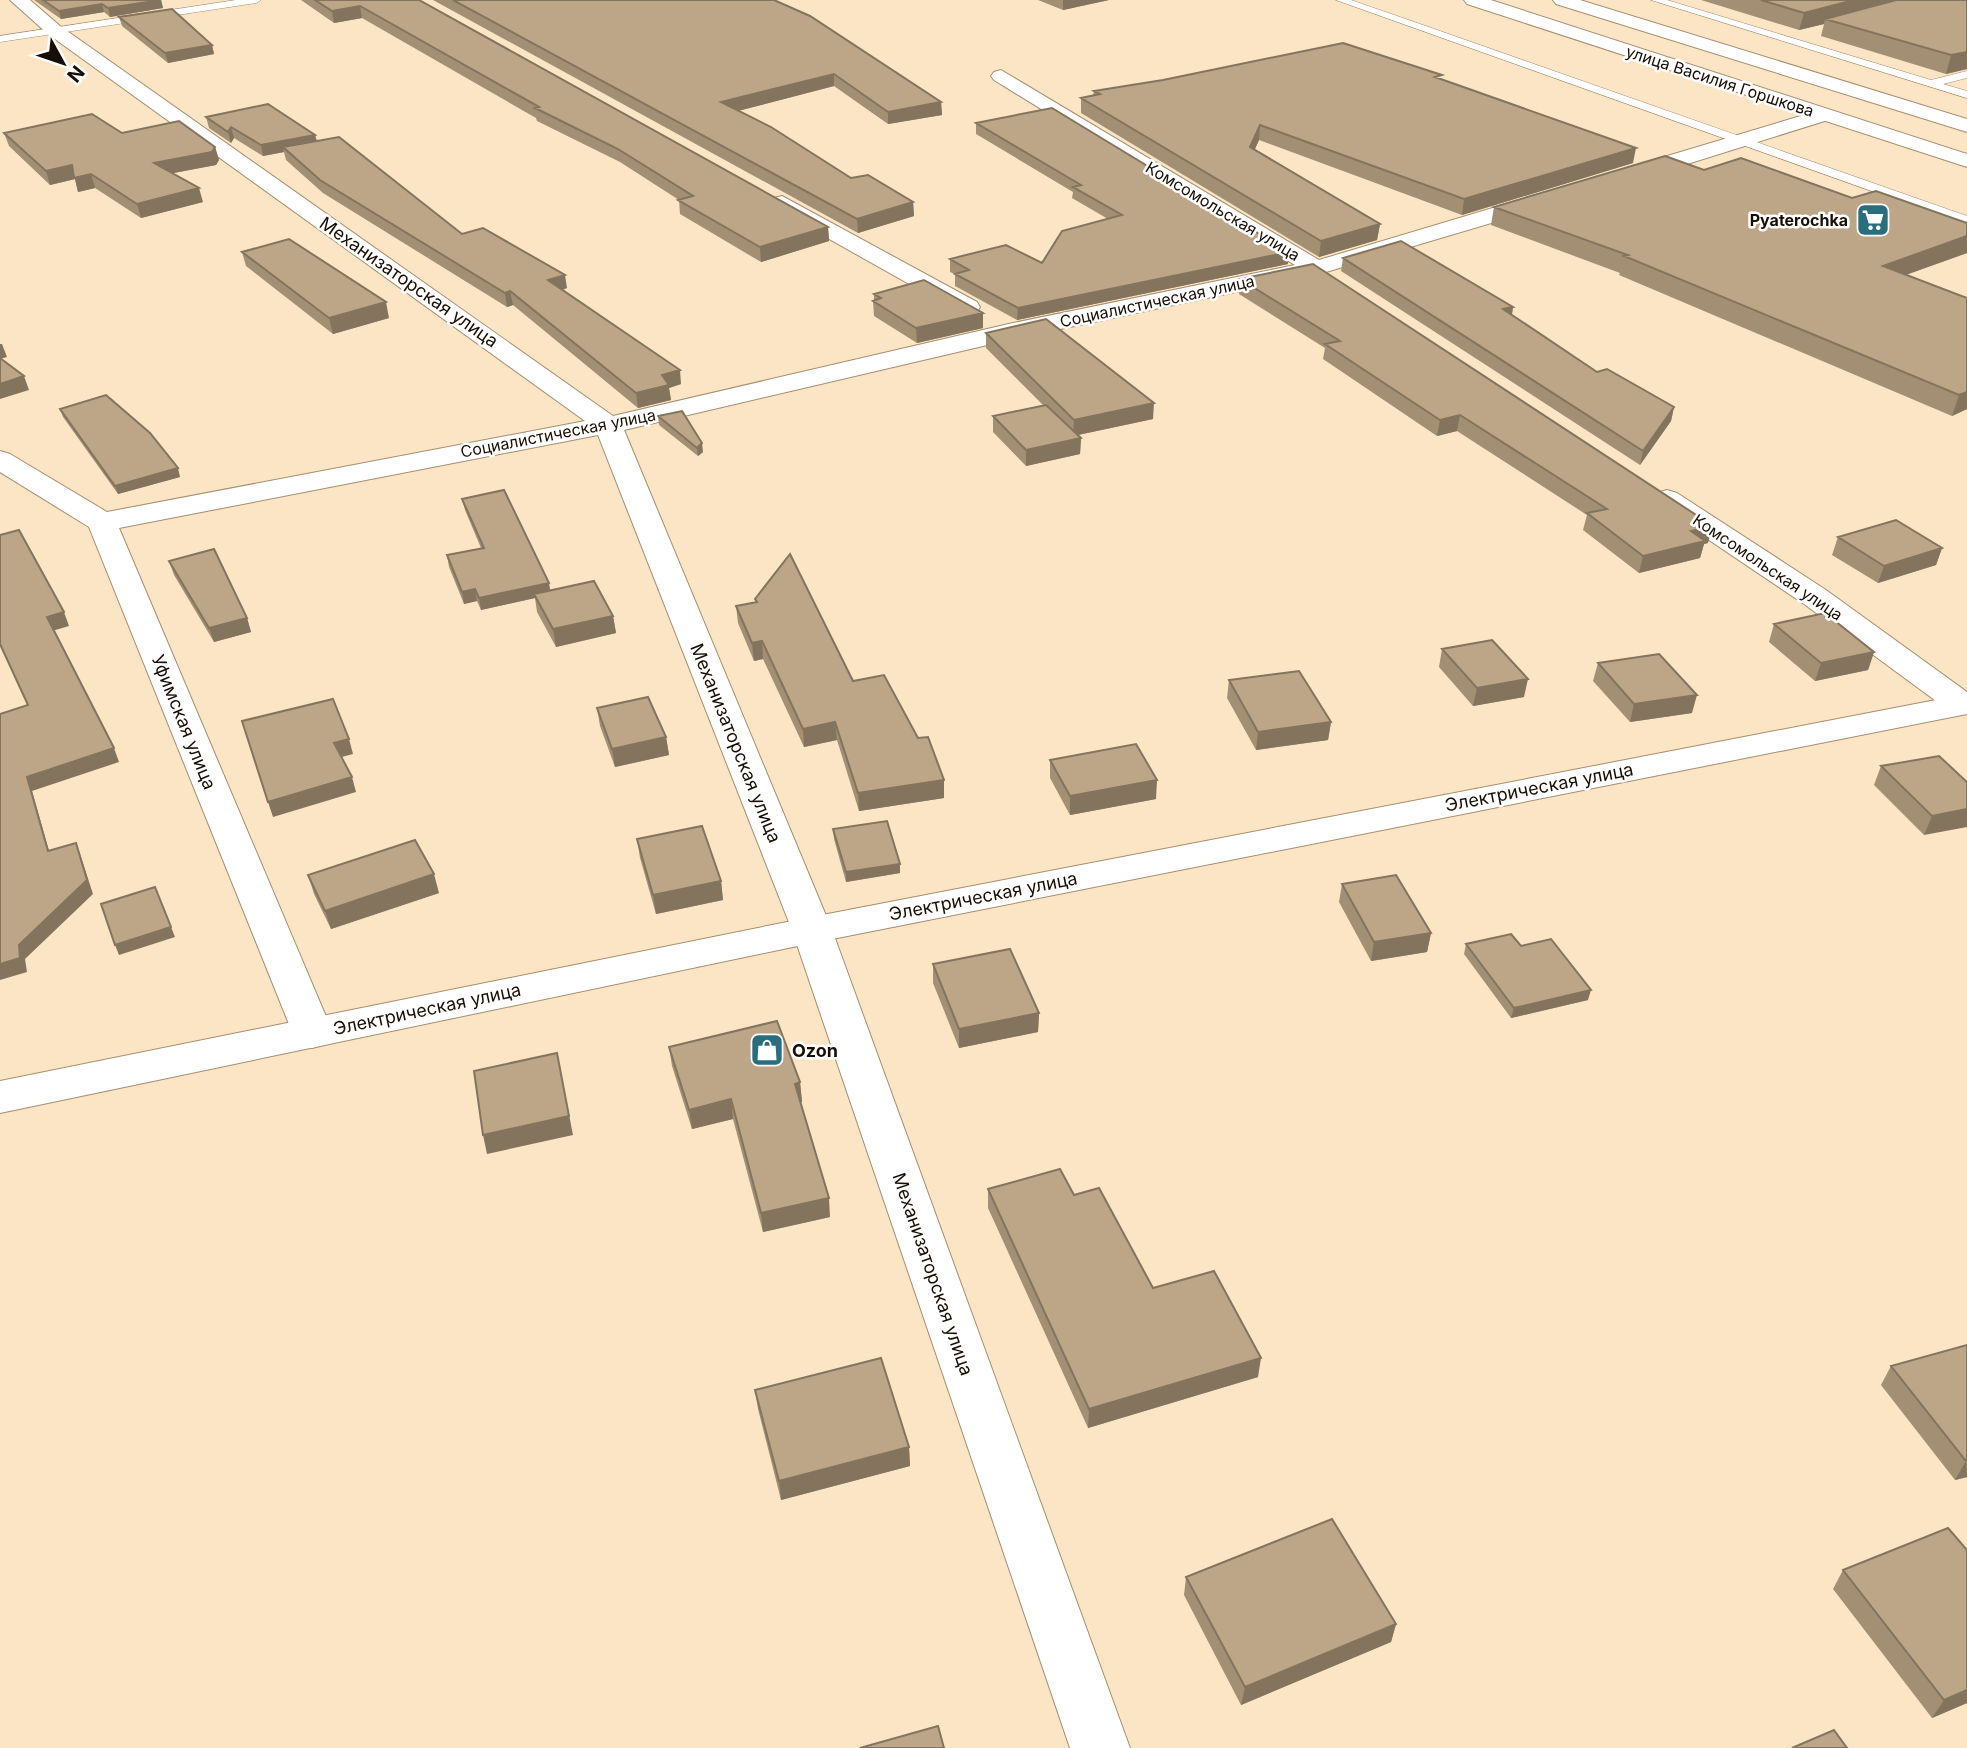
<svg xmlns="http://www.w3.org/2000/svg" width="1967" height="1748" font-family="Inter,sans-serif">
  <rect width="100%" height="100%" fill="#fce5c4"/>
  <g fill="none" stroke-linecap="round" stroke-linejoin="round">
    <defs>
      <path id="lane" d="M236,0h25l-5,3 -256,39v-6z
        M1336,0h15l72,25 544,191v9z
        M1651,0h16l264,80 36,-9v7l-24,6 24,7v7z"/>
      <path id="street" d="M10,0h20l30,26 553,390 400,-93 282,-58 -301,-185 -3,-4 3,-4 7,-2 318,190 217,-65h16l3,5 -3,5 -236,70 -303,64 -389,91 208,500 298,818h-60l-278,-818 -194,-495 -479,93 214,505 -6,11 -15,4 -15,-4 -208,-517 -89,-55v-21l10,3 97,58 478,-91 -537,-387z
        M1824,109l7,2 3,4 -3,4 -198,62h-16l-3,-5 3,-5z
        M782,196l195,106 3,5 -3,5 -9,2 -9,-2 -185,-104 -3,-5 3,-5z
        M1667,490l10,3 149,97 141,102v22l-16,-2 -147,-108 -147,-99 -5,-6 5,-6z"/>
      <path id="secondary" d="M1464,0h27l476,154v13l-500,-163z
        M1553,0h27l387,119v13l-411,-128z
        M1967,694v20l-1155,229 -812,170v-32l812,-164z"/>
    </defs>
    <use href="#lane" stroke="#a38e70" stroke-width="1"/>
    <use href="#street" stroke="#a38e70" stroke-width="2"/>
    <use href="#secondary" stroke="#a38e70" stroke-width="2"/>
    <use href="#lane" fill="#fff" fill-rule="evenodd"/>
    <use href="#street" fill="#fff" fill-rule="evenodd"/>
    <use href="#secondary" fill="#fff" fill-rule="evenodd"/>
  </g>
  <path fill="#a28f74" d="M34,0h127l2,8 -53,9 -6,-5 -43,7z
    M301,0h118l409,227 1,14 -68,21 -81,-48 -1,-14 -59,-38 -83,-41 -1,-3 -174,-100 -28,5z
    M433,0h341l167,102 1,13 -54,9 -54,-38 -96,25 113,67 62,24 1,14 -56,17z
    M1038,0h71l-46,10z
    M1701,0h266v69l-21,5 -125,-38 3,-12 -25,6z
    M119,17l93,28 2,9 -46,9 -46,-37z
    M1441,79l192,84 -171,52 -203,-75 -4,9 125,75 -3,16 -58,17 -238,-144v-15l12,-2 1,-5z
    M206,117l109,18 2,6 145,93 105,54 -4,2 118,94 -12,4 2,12 -33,8 -125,-103 -6,2 -184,-114 -37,-33 -2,-8 -21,4 -29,-18 -3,5 -22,-15z
    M976,123l313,129 -1,12 -271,56 -62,-34v-12l-5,-2v-13l92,4 66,-44 -36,-21 1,-6 -97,-58z
    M4,133h118l93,14 4,13 -3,5 -43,8 30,29 -62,16 -46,-30 -17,4 -3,-13 -25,6 -41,-39z
    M1704,170l148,28 115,25v30l-61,22 61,23v111l-15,7 -333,-141 1,-2 -129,-48 3,-18z
    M242,252l147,66 -56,16 -87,-68z
    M1343,258l170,49 -1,8 85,57 77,35 -3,14 -31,44 -299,-194z
    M1240,279l468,264 -4,1 -4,14 -61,15 -56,-43 4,-15 -130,-84 -20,5 -114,-77 2,-11 -86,-54z
    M874,294l109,34 -66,15 -43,-27 -1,-15 1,-1z
    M986,333l167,86 -75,16 3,3 -1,16 -54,12 -33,-34v-16l50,-11 -57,-57z
    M60,409l120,68 -62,17 -55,-77z
    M658,416l45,36 -5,4 -39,-31z
    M462,499l88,92 63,25 3,17 -60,14 -19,-35 -2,-14 -54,12 -4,-9 -13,3 -15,-37 -2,-12 34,-7 -16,-38z
    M1838,537l104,11 -6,17 -58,18 -46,-28z
    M169,561l78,57 4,14 -37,10 -40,-67z
    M755,599l98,82 65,57 26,42v18l-85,13 -22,-71 -33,7 -41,-88 -9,2 -16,-38 -2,-17 20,-4z
    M1774,624l100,28 -6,18 -53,11 -46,-39z
    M1442,649l82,48 -51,9 -34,-39z
    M1598,663l94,50 -62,9 -37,-41z
    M1229,680l102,42 -3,18 -72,10 -29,-52z
    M597,708l69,29 3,18 -54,12 -15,-41z
    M1050,760l106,39 -86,16 -20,-37z
    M1881,766l86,16 -43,53 -50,-50z
    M833,829l67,35v9l-54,9 -12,-43z
    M637,839l84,42 2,19 -67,14 -16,-56z
    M308,875l131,18 -108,36 -17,-35z
    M1342,884l89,49 -4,19 -56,9 -32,-59z
    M1466,944l55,2 67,54 -77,18 -47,-64z
    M933,964l106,49 -1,19 -79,16 -26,-65z
    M669,1047l131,35 2,20h-2l30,115 -67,15 -30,-113 -41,10 -20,-63z
    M988,1189l86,6 79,93 105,89 -170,51 -100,-220z
    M1967,1345v132l-12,3 -74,-95 10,-19z
    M755,1390l154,57 1,19 -129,34 -23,-91z
    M1967,1550v153l-35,15 -99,-129 10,-19z
    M1186,1577l210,47 -5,18 -150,63 -57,-110z"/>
  <path fill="#84745e" d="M161,0l2,8 -53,9 -2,-9z
    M1063,0h46l-46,10z
    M1854,0h62l-91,19 -1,5 -25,6 5,-17z
    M102,4l2,8 -43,7 -2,-8z
    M360,6l2,12 -28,5 -2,-12z
    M212,45l2,9 -46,9 -3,-10z
    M1967,52v17l-21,5 5,-19z
    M834,74v12l-112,29 -1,-13z
    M941,102l1,13 -54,9v-12z
    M1260,125l-1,15 -10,22 1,-15z
    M231,127l3,11 -3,5 -3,-11z
    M315,135l3,11 -35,1 1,5 -21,4 -2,-11z
    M215,147l4,13 -3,5 -58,11 -4,-13z
    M1636,148l-3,15 -171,52 2,-16z
    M72,165l19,9 4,14 -17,4 -3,-13 -25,6 -4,-14z
    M199,188l4,14 -62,16 -4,-14z
    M913,202l1,14 -56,17 -1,-14z
    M1380,224l-3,16 -58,17 2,-16z
    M828,227l1,14 -68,21 -1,-15z
    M1967,236v17l-90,32 6,-19z
    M1289,252l-1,12 -271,56 1,-12z
    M565,275l2,13 -17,5 -2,-13z
    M510,291l3,14 -6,2 -2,-14z
    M386,302l3,16 -56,16 -4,-16z
    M1513,307l-2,13 -8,-11z
    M983,313v15l-66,15 -1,-15z
    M0,344h2l5,13 -7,2z
    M680,370l1,14 -12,4 2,12 -33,8 -2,-15 26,-18z
    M24,376l5,14 -29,9v-15z
    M1967,392v17l-15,7 7,-21z
    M1154,403l-1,16 -80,17 1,-16z
    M1674,407l-3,14 -31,44 3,-14z
    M1460,415l-3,16 -20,5 3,-16z
    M1081,438l-1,16 -54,12v-16z
    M702,443l1,9 -5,4 -1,-8z
    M178,468l2,9 -62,17 -3,-8z
    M1713,526l-5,17 -4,1 -4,14 -61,15 4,-17 48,-25z
    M1942,548l-6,17 -58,18 6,-17z
    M549,583l2,12 -17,-1 1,4 -54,12 -2,-12z
    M475,589l2,12 -13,3 -2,-12z
    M64,612l5,14 -17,5 -5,-14z
    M613,616l3,17 -60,14 -3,-18z
    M247,618l4,14 -37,10 -5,-14z
    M762,641l1,18 -9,2 -2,-18z
    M1874,652l-6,18 -53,11 6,-18z
    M1528,679l-4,18 -51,9 4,-18z
    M1697,695l-5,18 -62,9 4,-18z
    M835,722l2,18 -33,7 -1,-18z
    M1331,722l-3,18 -72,10 2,-18z
    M666,737l3,18 -54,12 -3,-18z
    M349,739l4,15 -15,4 -4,-15z
    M114,748l5,14 -87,29 21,74 -5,-14 -21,-74z
    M352,777l4,15 -83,25 -5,-15z
    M944,780v18l-85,13 -1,-18z
    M1157,780l-1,19 -86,16v-19z
    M1967,809v18l-43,8 8,-19z
    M76,843l5,14 12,37 -68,65 2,13 -27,8v-16z
    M900,864v9l-54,9v-10z
    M434,874l5,19 -108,36 -6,-18z
    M721,881l2,19 -67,14 -3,-19z
    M171,927l4,10 -56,18 -4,-10z
    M1431,933l-4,19 -56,9 3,-19z
    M1591,990l-3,10 -77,18 3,-10z
    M1039,1013l-1,19 -79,16v-19z
    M557,1053l16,82 -86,19 -4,-19z
    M800,1082l2,20 -6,1 -1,-19z
    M731,1099l2,20 -41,10 -3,-19z
    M829,1198l1,19 -67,15 -2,-19z
    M1261,1358l-3,19 -170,51 1,-19z
    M909,1447l1,19 -129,34 -2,-19z
    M1966,1461l1,16 -12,3z
    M1396,1624l-5,18 -150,63 4,-18z
    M1967,1690v13l-35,15 12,-18z"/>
  <path fill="#bca687" stroke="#84745e" stroke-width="2" d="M43,0h118l-53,8 -6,-4 -43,7z
    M315,0h104l409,227 -68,20 -82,-47 15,-4 -75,-47 -83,-41 4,-1 -179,-101 -28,5z
    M453,0h321l36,16 131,86 -53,10 -54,-38 -113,28 50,25 80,51 17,-3 45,27 -56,17z
    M1761,0h93l-50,13z
    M1896,0h71v52l-16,3 -126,-36z
    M172,9l40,36 -47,8 -46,-36z
    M1343,43l99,32 -7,2 201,71 -172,51 -204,-74 -10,22 130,77 -59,17 -240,-143 19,-4 -6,-3 69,-11z
    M268,104l47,31 -54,10 -30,-18 -3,5 -22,-15z
    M1052,108l237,144 -271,56 -63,-34 14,-4 -19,-11 56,-14 36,18 20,-32 60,-16 -49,-28 8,-2 -105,-62z
    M92,114l30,19 57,-12 36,26 -3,5 -58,11 45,25 -62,16 -46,-30 -17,4 -2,-13 -26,6 -42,-38z
    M339,137l123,97 21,-6 82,47 -17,5 132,90 -18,5 7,10 -33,8 -126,-102 -5,2 -185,-113 -37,-33z
    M1665,156l39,14 37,-12 111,40 24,-7 91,32v13l-84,30 84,32v94l-8,3 -335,-139 4,-1 -134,-48z
    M289,239l97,63 -57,16 -87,-66z
    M1401,241l112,66 -10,2 94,63 10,-3 67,38 -31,44 -300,-193z
    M1313,264l400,262 -22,5 14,10 -62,15 -56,-43 20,-4 -147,-94 -20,5 -115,-76 15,-3 -100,-62z
    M924,280l59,33 -67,15 -43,-27 8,-3 -7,-4z
    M1046,319l108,84 -80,17 -88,-87z
    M0,358l24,18 -24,8z
    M106,395l44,38 28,35 -63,18 -55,-77z
    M1046,405l35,33 -55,12 -33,-34z
    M682,411l20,32 -5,5 -39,-32z
    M504,490l45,93 -70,15 -4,-9 -13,3 -15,-37 37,-7 -22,-49z
    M1896,520l46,28 -58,18 -46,-29z
    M19,530l45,82 -17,5 67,131 -87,29 21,74 28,-8 11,37 -68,65 1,13 -20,6v-250l28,-9 -28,-61v-109z
    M214,549l33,69 -38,10 -40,-67z
    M790,554l63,127 31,-6 34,63 10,-1 16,43 -86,13 -23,-71 -32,7 -41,-88 -10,2 -16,-37 21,-4 -2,-3z
    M594,581l19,35 -60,13 -19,-35z
    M1825,613l49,39 -53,11 -47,-39z
    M1492,640l36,39 -51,9 -35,-39z
    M1659,654l38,41 -63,9 -36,-41z
    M1299,671l32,51 -73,10 -29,-52z
    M648,697l18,40 -54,12 -15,-41z
    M333,699l16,40 -15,4 18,34 -84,25 -26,-81z
    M1136,744l21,36 -87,16 -20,-36z
    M1939,756l28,26v27l-35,7 -51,-50z
    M887,821l13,43 -54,8 -13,-43z
    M702,826l19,55 -68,14 -16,-56z
    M415,840l19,34 -109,37 -17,-36z
    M1396,875l35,58 -57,9 -32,-58z
    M155,887l16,40 -56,18 -14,-41z
    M1511,934l10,12 30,-7 40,51 -77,18 -48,-64z
    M1010,949l29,64 -80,16 -26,-65z
    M777,1021l23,61 -5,2 34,114 -68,15 -30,-114 -42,11 -20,-63z
    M557,1053l12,63 -86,19 -9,-64z
    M1060,1169l14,26 25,-7 54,100 61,-17 47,87 -172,51 -101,-220z
    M1967,1345v116h-1l-75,-95z
    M881,1358l28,89 -130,34 -24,-91z
    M1332,1519l64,105 -151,63 -59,-110z
    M1948,1528l19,22v140l-23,10 -101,-130z
    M938,1726l6,22h-84z
    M1834,1730l13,18h-55z"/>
  <defs>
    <symbol id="supermarket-square" viewBox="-11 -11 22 22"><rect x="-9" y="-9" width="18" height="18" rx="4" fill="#296e7d" stroke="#fff"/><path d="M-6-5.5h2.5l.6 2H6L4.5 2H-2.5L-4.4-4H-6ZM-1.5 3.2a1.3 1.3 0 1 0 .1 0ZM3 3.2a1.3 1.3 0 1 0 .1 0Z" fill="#fff"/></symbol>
    <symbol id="shop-square" viewBox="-11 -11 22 22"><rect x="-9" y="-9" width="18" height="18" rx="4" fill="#296e7d" stroke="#fff"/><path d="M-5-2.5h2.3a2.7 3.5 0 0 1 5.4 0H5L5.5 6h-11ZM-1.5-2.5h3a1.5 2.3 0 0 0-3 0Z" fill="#fff"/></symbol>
  </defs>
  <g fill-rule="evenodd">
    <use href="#supermarket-square" x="1854" y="201" width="38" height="38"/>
    <use href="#shop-square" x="748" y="1031" width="38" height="38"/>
  </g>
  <g text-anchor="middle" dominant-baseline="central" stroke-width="5" stroke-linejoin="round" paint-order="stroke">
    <g font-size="16" fill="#170f05" stroke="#fff">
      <text transform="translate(1720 81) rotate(18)">улица Василия Горшкова</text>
      <text transform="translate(1223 211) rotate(31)">Комсомольская улица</text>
      <text transform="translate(1157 301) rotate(-12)">Социалистическая улица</text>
      <text transform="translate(558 433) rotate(-11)">Социалистическая улица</text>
      <text transform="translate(1768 567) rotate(34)">Комсомольская улица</text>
    </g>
    <g font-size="16" font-weight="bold" fill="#170f05" stroke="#fff" text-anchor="end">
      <text x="1848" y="220">Pyaterochka</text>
    </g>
    <g font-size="18" fill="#170f05" stroke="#fff">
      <text transform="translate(409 282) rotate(35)">Механизаторская улица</text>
      <text transform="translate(184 722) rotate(68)">Уфимская улица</text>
      <text transform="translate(736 743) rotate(68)">Механизаторская улица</text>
      <text transform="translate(1539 787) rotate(-11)">Электрическая улица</text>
      <text transform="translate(983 896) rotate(-11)">Электрическая улица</text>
      <text transform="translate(427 1009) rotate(-12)">Электрическая улица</text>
      <text transform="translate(933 1274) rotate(71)">Механизаторская улица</text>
    </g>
    <g font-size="18" font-weight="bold" fill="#170f05" stroke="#fff" text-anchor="start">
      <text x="792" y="1050">Ozon</text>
    </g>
  </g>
  <g transform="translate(63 63) rotate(130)" stroke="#ffffff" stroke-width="5" paint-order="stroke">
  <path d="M0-5L12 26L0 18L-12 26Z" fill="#170f05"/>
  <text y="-10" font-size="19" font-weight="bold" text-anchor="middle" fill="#170f05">N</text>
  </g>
</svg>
